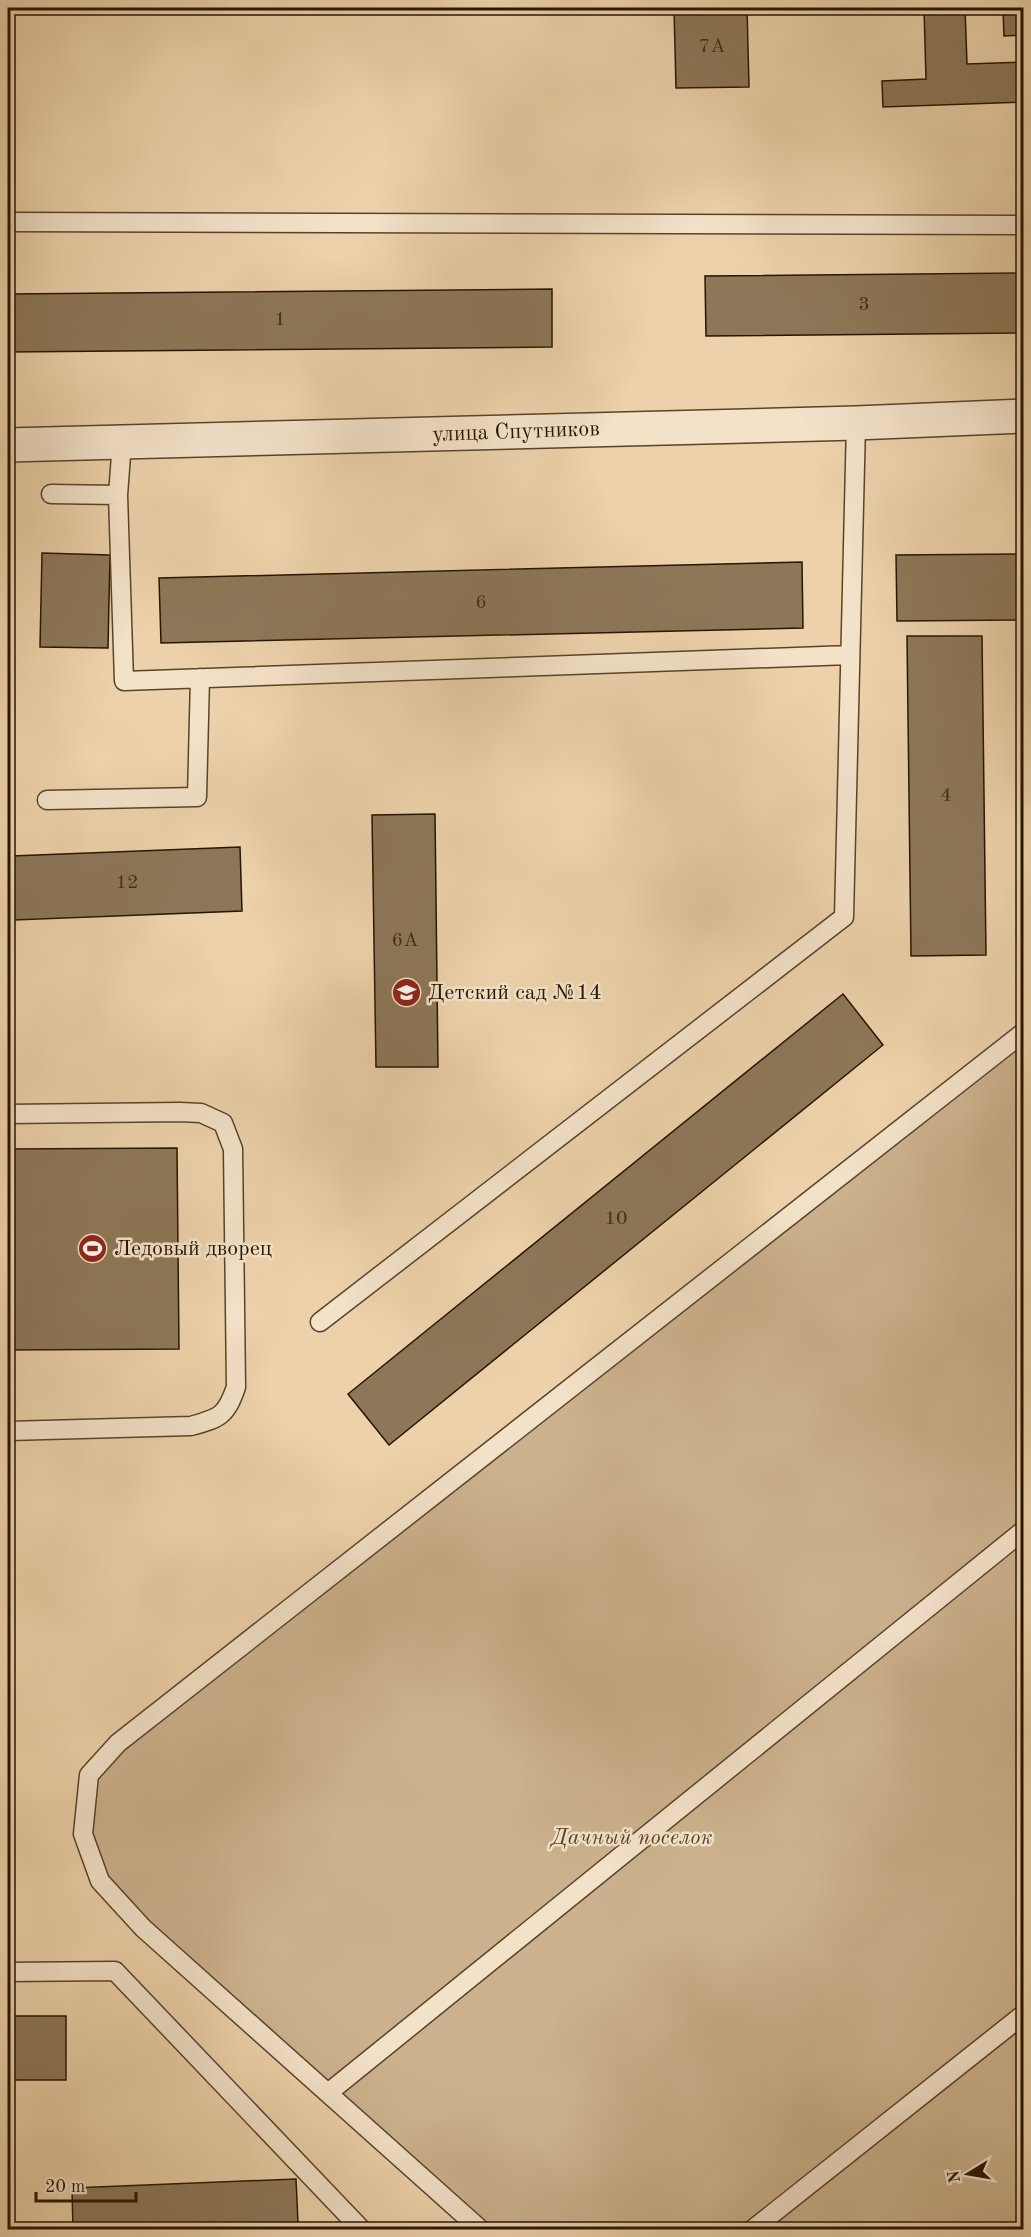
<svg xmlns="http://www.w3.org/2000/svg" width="1031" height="2237" font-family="'Old Standard TT',serif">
  <rect width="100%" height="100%" fill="#ecd1aa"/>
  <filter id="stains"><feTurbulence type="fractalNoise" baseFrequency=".00333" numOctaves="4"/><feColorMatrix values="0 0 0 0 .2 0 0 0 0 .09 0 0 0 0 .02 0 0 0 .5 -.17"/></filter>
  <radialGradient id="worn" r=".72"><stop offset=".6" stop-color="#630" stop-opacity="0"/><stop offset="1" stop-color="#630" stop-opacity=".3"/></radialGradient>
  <path fill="#cbb18d" stroke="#796346" stroke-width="1.5" d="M1023,1032v1197h-542l-381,-348 -17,-47 6,-59z"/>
  <path fill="#8d7758" stroke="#271500" stroke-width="1.5" d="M674,8h73l2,79 -73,1z
    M924,8h41l2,56 57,-2v40l-141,5 -1,-26 44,-2z
    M1003,8h21v27l-20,1z
    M1024,273v60l-318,3 -1,-60z
    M552,289v58l-544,5v-58z
    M42,553l68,2 -2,93 -68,-1z
    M1024,554v66l-127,1 -1,-66z
    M802,562l1,66 -642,15 -2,-65z
    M907,636h75l4,319 -75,1z
    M435,814l3,253h-62l-4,-252z
    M240,847l2,64 -228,9 -2,-64z
    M843,994l40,51 -494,400 -41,-51z
    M177,1148l2,201 -171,1v-201z
    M8,2016h58v64h-58z
    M296,2179l2,44 -26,1 1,6h-200l-1,-42z"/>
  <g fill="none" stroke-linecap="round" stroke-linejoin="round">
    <defs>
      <path id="service" d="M8,222l1016,3
        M122,442l-4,53 6,186 726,-26
        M51,494l67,1
        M47,800l150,-3 3,-119
        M8,1114l172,-2 21,1 22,10 10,26 3,238c-10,29 -16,31 -45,39l-183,5
        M320,1322l524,-405 12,-494
        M8,1972l107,-1 247,259
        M328,2093l696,-563
        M481,2230l-338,-302 -43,-47 -17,-47 6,-59 29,-32 906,-711
        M752,2230l272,-216"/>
      <path id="tertiary" d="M8,445l848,-22 168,-7"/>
    </defs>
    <use href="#service" stroke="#58442a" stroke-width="21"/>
    <use href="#tertiary" stroke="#58442a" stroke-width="36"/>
    <use href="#service" stroke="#f3e1c8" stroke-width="18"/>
    <use href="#tertiary" stroke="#f3e1c8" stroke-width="33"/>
  </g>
  <defs>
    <symbol id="school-disc" viewBox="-11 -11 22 22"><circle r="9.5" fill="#8f2418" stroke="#f3e1c8"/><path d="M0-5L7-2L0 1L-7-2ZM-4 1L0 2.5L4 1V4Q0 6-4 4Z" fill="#fff"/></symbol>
    <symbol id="stadium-disc" viewBox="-11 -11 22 22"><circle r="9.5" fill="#8f2418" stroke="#f3e1c8"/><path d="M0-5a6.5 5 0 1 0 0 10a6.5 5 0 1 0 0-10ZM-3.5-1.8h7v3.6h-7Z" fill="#fff"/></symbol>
  </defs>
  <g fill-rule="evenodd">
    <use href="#school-disc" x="390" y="976" width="33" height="33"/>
    <use href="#stadium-disc" x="76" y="1232" width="33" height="33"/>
  </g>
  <g text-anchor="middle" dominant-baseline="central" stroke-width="5" stroke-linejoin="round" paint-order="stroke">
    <g font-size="20" fill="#402e16">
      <text x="712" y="47">7А</text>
      <text x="864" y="305">3</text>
      <text x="280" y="320">1</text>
      <text x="481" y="603">6</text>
      <text x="946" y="796">4</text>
      <text x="127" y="883">12</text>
      <text x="405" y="941">6А</text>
      <text x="616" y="1219">10</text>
    </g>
    <g font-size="22" fill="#271500" stroke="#f3e1c8">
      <text transform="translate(516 432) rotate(-2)">улица Спутников</text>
    </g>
    <g font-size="22" fill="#271500" stroke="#f3e1c8" text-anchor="start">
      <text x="428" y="993">Детский сад №14</text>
      <text x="114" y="1249">Ледовый дворец</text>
    </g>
    <g font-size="22" font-style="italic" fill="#58442a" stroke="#f3e1c8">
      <text x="632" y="1838">Дачный поселок</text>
    </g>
  </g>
  <rect width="1031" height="2237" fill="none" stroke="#ecd1aa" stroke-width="30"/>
  <rect x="9" y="9" width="1013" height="2219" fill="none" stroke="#271500" stroke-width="3"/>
  <rect x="15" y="15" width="1001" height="2207" fill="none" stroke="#271500" stroke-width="1.5"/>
  <g transform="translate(968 2174) rotate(259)" stroke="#f3e1c8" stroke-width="4.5" paint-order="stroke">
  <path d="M0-4.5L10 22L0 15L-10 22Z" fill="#271500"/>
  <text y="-9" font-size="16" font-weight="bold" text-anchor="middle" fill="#271500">N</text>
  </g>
  <path d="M36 2192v9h100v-9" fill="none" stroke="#271500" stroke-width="3"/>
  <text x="45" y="2192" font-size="18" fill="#271500" stroke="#f3e1c8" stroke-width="4.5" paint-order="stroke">20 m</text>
  <rect width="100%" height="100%" filter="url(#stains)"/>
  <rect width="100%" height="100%" fill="url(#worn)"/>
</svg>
